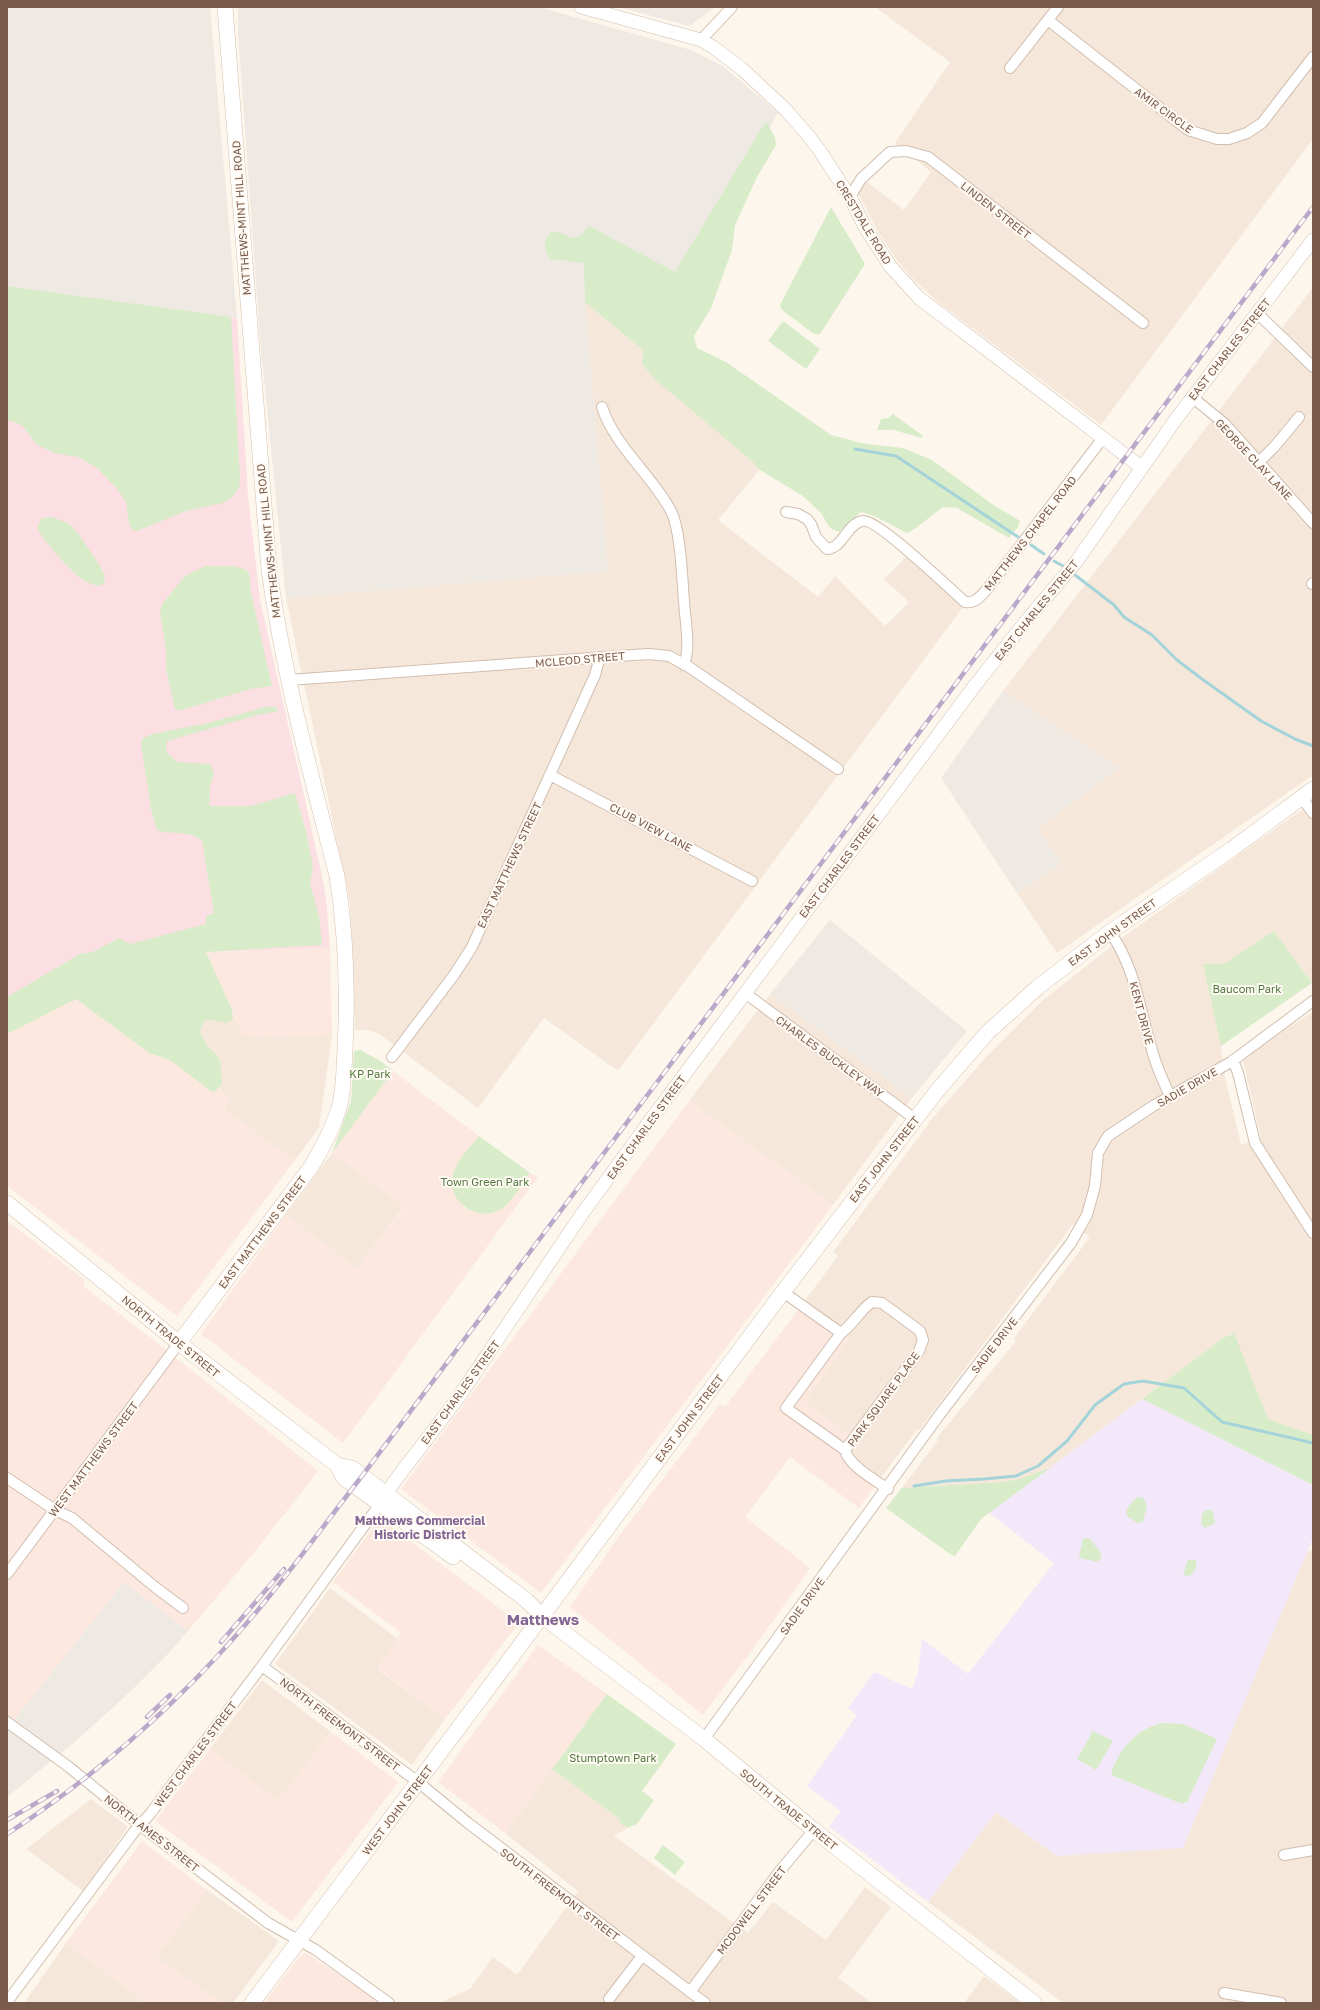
<svg xmlns="http://www.w3.org/2000/svg" width="1320" height="2010" font-family="'Golos Text',sans-serif">
  <rect width="100%" height="100%" fill="#fdf6ec"/>
  <path fill="#f5e8da" d="M875,7h438v132l-212,286 -162,-122 -25,-23 -18,-21 -20,-31 -18,-35 9,-11 37,28 27,-38 -36,-29 55,-81z
    M1313,287v488l-256,178 -40,-60 45,-30 -25,-34 -34,-138 252,-327z
    M585,302l185,155 -52,63 100,77 17,-21 50,50 24,-24 -25,-23 24,-24 55,52 -345,464 -74,-53 -66,90 -99,-74 -12,-4h-12l-5,-127 -64,-305 322,-27z
    M1313,802v182l-39,-53 -50,34h-20l17,81 4,31 16,68 20,-8 -19,-80 71,-45v423l-45,-16 -35,-86 -10,5 -173,130 -31,11 -17,3 -100,6 36,-48 -1,-2 79,-97 -2,-3 76,-101 -17,-13 -154,206 -2,-1 -37,50 -37,-27 10,-14 -49,-36 46,-64 -47,-35 35,-47 -5,-4 99,-133 54,-62 56,-56 81,-64z
    M206,952l37,84 89,-1 -13,93 -24,32 -70,-49 -67,-69z
    M770,994l142,104 -79,107 -144,-104z
    M332,1153l72,53 -47,63 -71,-54z
    M1313,1550v453h-250l-135,-101 68,-90 61,44 250,-304z
    M330,1588l68,51 -21,30 68,50 -33,46 -137,-101z
    M262,1680l69,52 -53,69 -68,-52z
    M552,1769l69,51 -1,2 8,6 -14,8 134,97 25,-31 53,38 39,-53 26,20 -53,71 34,25h-433l31,-14 23,-32 24,18 61,-84 -73,-58z
    M91,1799l37,28 -45,64 -57,-42z
    M207,1890l72,51 -46,62h-12l-65,-46z
    M66,1943l65,48 16,12h-123z
    M984,1976l36,27h-56z"/>
  <path fill="#fde8e0" d="M330,948l2,87 -89,1 -37,-84z
    M75,991l83,50 72,56 -5,14 70,49 -118,156 -170,-130v-157z
    M393,1071l86,65 -22,29 6,40 2,3 7,3 39,-12 19,-26 8,4 -195,266 -142,-109 85,-119 71,54 47,-62 -72,-54z
    M689,1101l144,104 -292,388 -140,-104z
    M7,1221l78,59 -2,6 77,59 158,126 -61,78 -69,82 -64,-49 -116,148z
    M803,1303l47,35 -46,64 49,36 -10,14 37,27 -21,29 -69,-51 -45,60 65,51 -54,77 -53,70 -133,-108 47,-68 103,-135 5,3z
    M380,1518l139,105 -74,96 -68,-51 21,-29 2,-7 -67,-50z
    M538,1645l69,49 -102,139 -67,-51z
    M331,1732l67,50 -106,140 -137,-101 55,-72 68,51z
    M142,1841l65,49 -51,67 65,46h-74l-81,-60z
    M306,1953l75,50h-117l35,-46z"/>
  <path fill="#efe9e4" d="M7,7h203l27,311 -230,-32z
    M238,7h301l152,43 33,17 54,46 -134,238 -59,-49 23,269 -322,27 -26,-260 -22,-305z
    M618,7h97l-25,19z
    M1003,691l116,77 -82,61 25,34 -45,30 -76,-115z
    M830,920l137,111 -55,67 -142,-104z
    M124,1582l64,49 -21,24 -36,36 -55,50 -69,56v-68z"/>
  <path fill="#f3e8fa" d="M1142,1399l171,86v53l-130,310 -126,8 -61,-44 -68,90 -99,-75 12,-16 -34,-25 50,-71 -9,-7 26,-36 38,17 6,-17 4,-33 46,35 86,-111 -65,-50z"/>
  <path fill="#fbdfe3" d="M7,286l230,32 11,178 12,104 61,271 5,27 4,50 -171,5 -152,76z"/>
  <path fill="#d8ecc9" d="M766,121l9,16 1,8 -19,32 -22,48 -3,25 -21,58 -17,28 3,12 29,14 105,73 35,9 37,4 29,12 60,44 28,17 -2,6 -9,11 -52,-30 -14,-1 -27,21 -9,5c-15,-7 -31,-18 -46,-21l-22,20 -9,-4 -9,-15 -18,-17 -43,-26 -8,-9 -95,-80 -15,-17 2,-13 -59,-49 -1,-39 -33,-4 -5,-7 -1,-11 6,-9 11,1 10,5 8,-2 9,-10 86,46z
    M831,207l34,57 -45,70h-6l-32,-24 -2,-5z
    M7,286l224,31 9,161 -1,10 -8,10 -8,5 -37,8 -49,20 -5,-1 -3,-7 -3,-21 -8,-12 -21,-22 -19,-11 -24,-4 -18,-9 -14,-19 -14,-5z
    M783,321l37,28 -14,20 -38,-28z
    M893,414l30,22 -2,2 -27,-8h-17l4,-11 7,-1z
    M51,517l17,6 10,10 22,33 5,10 -1,7 -5,3c-7,-2 -14,-4 -20,-9 -8,-6 -39,-40 -41,-48 -1,-5 2,-8 4,-11z
    M205,566h29l13,4 3,6v13l22,97 -22,3 -71,22 -4,-2 -9,-40v-20l-6,-36 2,-9 23,-28z
    M265,707h11l2,4 -20,4 -91,26 -1,11 11,10 33,2 4,10 -4,13 -1,19h42l44,-13 11,38 7,36 -3,16 9,33 3,29 -116,7 26,58 1,9 -7,4 -18,-4 -5,3 -3,10 7,14 9,8 4,7 2,22 -6,8 -4,1 -42,-32 -21,-7 -73,-54 -69,35v-37l73,-43 13,-2 26,-14 11,6 76,-20v-8l8,-3 -12,-72c-15,-12 -28,-5 -45,-11l-6,-21 -10,-65 1,-5 10,-5 56,-11z
    M1274,931l38,52 -91,63 -18,-82h21z
    M360,1050l19,10 14,11 -61,82 19,-52 3,-50z
    M479,1136l51,37c-8,10 -15,25 -26,34 -23,18 -59,-4 -51,-33 4,-14 17,-27 26,-38z
    M1234,1333l34,86 45,16v50l-171,-86 81,-61z
    M1050,1468l-69,51 -26,37 -5,-2 -64,-46 16,-20 100,-6 17,-3z
    M1137,1497l6,1 4,7 -4,17 -6,1 -10,-7c-2,-8 4,-13 10,-19z
    M1208,1509l5,3 2,11 -10,5 -4,-4 1,-10 3,-3z
    M1086,1538l4,1 11,14v5l-4,4 -17,-4 -1,-2 4,-17z
    M1188,1560h8c1,6 -1,12 -6,16l-7,-1z
    M607,1694l69,50 -34,47 12,9 -17,24 -9,4 -9,-6 2,-2 -69,-51z
    M1163,1723l20,1 34,15 -30,63 -5,2 -71,-29c6,-24 27,-48 52,-52z
    M1093,1731l20,10 -17,29 -19,-11z
    M663,1845l22,17 -10,13 -21,-17z"/>
  <g fill="none" stroke-linecap="round" stroke-linejoin="round">
    <path stroke="#a5d3da" stroke-width="3" d="M855,449l41,7 122,81
      M1031,545l13,9
      M1054,561l9,5
      M1075,575l39,30 10,12 28,18 25,25 25,19 59,42 34,18 18,7
      M914,1486l32,-5 38,-2 32,-3 22,-10 29,-25 28,-36 29,-21 19,-3 41,7 38,34 91,21"/>
    <defs>
      <path id="minor" d="M1048,20l140,110 29,9h12l18,-6 15,-10 51,-66
        M701,40l31,-33
        M1010,68l48,-61
        M850,197l11,-18 29,-27 16,-1 22,6 215,166
        M1257,313l56,54
        M1192,397l33,27 88,99
        M602,407c13,40 50,68 69,104 10,20 11,67 13,90 1,20 7,45 0,64
        M1259,462l16,-16 24,-29
        M786,512l12,2 9,5 4,5 5,13 11,12c16,-1 19,-24 35,-28 14,-4 88,68 103,81 10,2 17,-7 23,-14l115,-150
        M1312,584l1,-1
        M289,680l344,-25 16,-1 20,2 20,11 149,102
        M550,775l202,106
        M1301,797l12,16
        M1110,932c26,37 29,76 42,118 4,16 11,31 18,46
        M745,993l170,126
        M392,1057l62,-82 18,-28 123,-272 5,-18
        M1233,1060l5,13 17,70 58,90
        M783,1292l58,41
        M845,1450l74,-99 4,-11 -3,-9 -38,-28 -10,-1c-13,9 -19,23 -31,31l-55,75 59,42c3,15 30,30 43,39
        M7,1478l48,32 17,8 83,69 28,21
        M7,1574l172,-231
        M262,1666l156,116 50,41 237,180
        M7,1722l62,45 76,62 123,94 48,27 73,53
        M704,1739l236,-325 131,-171 16,-28 8,-29 3,-33 10,-17 45,-30 78,-44 82,-61
        M1284,1855l29,-5
        M690,1992l89,-120 35,-42
        M1224,1993l57,10
        M609,1999l33,-43
        M7,2002l127,-170 16,-18 112,-148 118,-162"/>
      <path id="tertiary" d="M581,7l120,33 12,7 29,22 43,40 22,25 13,17 30,46 15,30 25,39 29,32 222,169
        M381,1502l13,-20 64,-84 124,-184 70,-96 324,-434 51,-64 49,-58 100,-143 137,-179"/>
      <path id="secondary" d="M7,1203l172,140 158,122 7,13 109,79
        M179,1343l132,-176c12,-20 23,-40 29,-63 4,-18 4,-36 5,-54 3,-58 1,-116 -8,-174 -26,-101 -54,-203 -68,-307l-44,-562
        M337,1465l15,3 174,132 16,16 162,123 110,91 220,173
        M252,2003l229,-305 302,-406 154,-201 51,-59 50,-45 72,-55 122,-83 81,-60"/>
    </defs>
    <use href="#minor" stroke="#d1beb0" stroke-width="12"/>
    <use href="#tertiary" stroke="#d1beb0" stroke-width="14"/>
    <use href="#secondary" stroke="#d6c0b0" stroke-width="16"/>
    <use href="#minor" stroke="#fff" stroke-width="10"/>
    <use href="#tertiary" stroke="#fff" stroke-width="13"/>
    <use href="#secondary" stroke="#fff" stroke-width="15"/>
    <defs>
      <path id="rail" d="M221,1642l63,-73
        M147,1717l23,-22
        M7,1820l50,-29
        M7,1834c98,-64 187,-145 260,-235 33,-40 63,-82 95,-123l951,-1269"/>
    </defs>
    <use href="#rail" stroke="#b9a8c9" stroke-width="4.5"/>
    <use href="#rail" stroke="#fffaf3" stroke-width="3" stroke-dasharray="9" stroke-linecap="butt"/>
  </g>
  <g text-anchor="middle" dominant-baseline="central" stroke-width="4" stroke-linejoin="round" paint-order="stroke">
    <g font-size="11" fill="#7a5c4d" stroke="#fffaf3">
      <text transform="translate(1164 110) rotate(36)">AMIR CIRCLE</text>
      <text transform="translate(996 210) rotate(38)">LINDEN STREET</text>
      <text transform="translate(241 218) rotate(-94)">MATTHEWS-MINT HILL ROAD</text>
      <text transform="translate(864 222) rotate(59)">CRESTDALE ROAD</text>
      <text transform="translate(1229 349) rotate(-52)">EAST CHARLES STREET</text>
      <text transform="translate(1254 459) rotate(47)">GEORGE CLAY LANE</text>
      <text transform="translate(1030 533) rotate(-52)">MATTHEWS CHAPEL ROAD</text>
      <text transform="translate(268 541) rotate(-96)">MATTHEWS-MINT HILL ROAD</text>
      <text transform="translate(1036 610) rotate(-51)">EAST CHARLES STREET</text>
      <text transform="translate(580 659) rotate(-5)">MCLEOD STREET</text>
      <text transform="translate(651 827) rotate(28)">CLUB VIEW LANE</text>
      <text transform="translate(509 865) rotate(-65)">EAST MATTHEWS STREET</text>
      <text transform="translate(839 866) rotate(-53)">EAST CHARLES STREET</text>
      <text transform="translate(1112 932) rotate(-36)">EAST JOHN STREET</text>
      <text transform="translate(1142 1013) rotate(75)">KENT DRIVE</text>
      <text transform="translate(830 1056) rotate(36)">CHARLES BUCKLEY WAY</text>
      <text transform="translate(1187 1087) rotate(-30)">SADIE DRIVE</text>
      <text transform="translate(646 1127) rotate(-54)">EAST CHARLES STREET</text>
      <text transform="translate(884 1159) rotate(-52)">EAST JOHN STREET</text>
      <text transform="translate(262 1232) rotate(-53)">EAST MATTHEWS STREET</text>
      <text transform="translate(171 1336) rotate(39)">NORTH TRADE STREET</text>
      <text transform="translate(994 1345) rotate(-52)">SADIE DRIVE</text>
      <text transform="translate(460 1392) rotate(-54)">EAST CHARLES STREET</text>
      <text transform="translate(883 1399) rotate(-54)">PARK SQUARE PLACE</text>
      <text transform="translate(689 1418) rotate(-53)">EAST JOHN STREET</text>
      <text transform="translate(93 1459) rotate(-53)">WEST MATTHEWS STREET</text>
      <text transform="translate(802 1606) rotate(-54)">SADIE DRIVE</text>
      <text transform="translate(340 1724) rotate(37)">NORTH FREEMONT STREET</text>
      <text transform="translate(195 1754) rotate(-53)">WEST CHARLES STREET</text>
      <text transform="translate(789 1809) rotate(39)">SOUTH TRADE STREET</text>
      <text transform="translate(397 1810) rotate(-53)">WEST JOHN STREET</text>
      <text transform="translate(152 1833) rotate(38)">NORTH AMES STREET</text>
      <text transform="translate(560 1894) rotate(37)">SOUTH FREEMONT STREET</text>
      <text transform="translate(751 1910) rotate(-53)">MCDOWELL STREET</text>
    </g>
    <g font-size="11" fill="#537a41" stroke="#fffaf3">
      <text x="1247" y="988">Baucom Park</text>
      <text x="370" y="1073">KP Park</text>
      <text x="485" y="1181">Town Green Park</text>
      <text x="613" y="1757">Stumptown Park</text>
    </g>
    <g font-size="12" font-weight="bold" fill="#846695" stroke="#fffaf3">
      <text x="420" y="1520">Matthews Commercial<tspan x="420" dy="14">Historic District</tspan></text>
    </g>
    <g font-size="15" font-weight="bold" fill="#846695" stroke="#fffaf3">
      <text x="543" y="1619">Matthews</text>
    </g>
  </g>
  <rect width="1320" height="2010" fill="none" stroke="#7a5c4d" stroke-width="16"/>
</svg>
